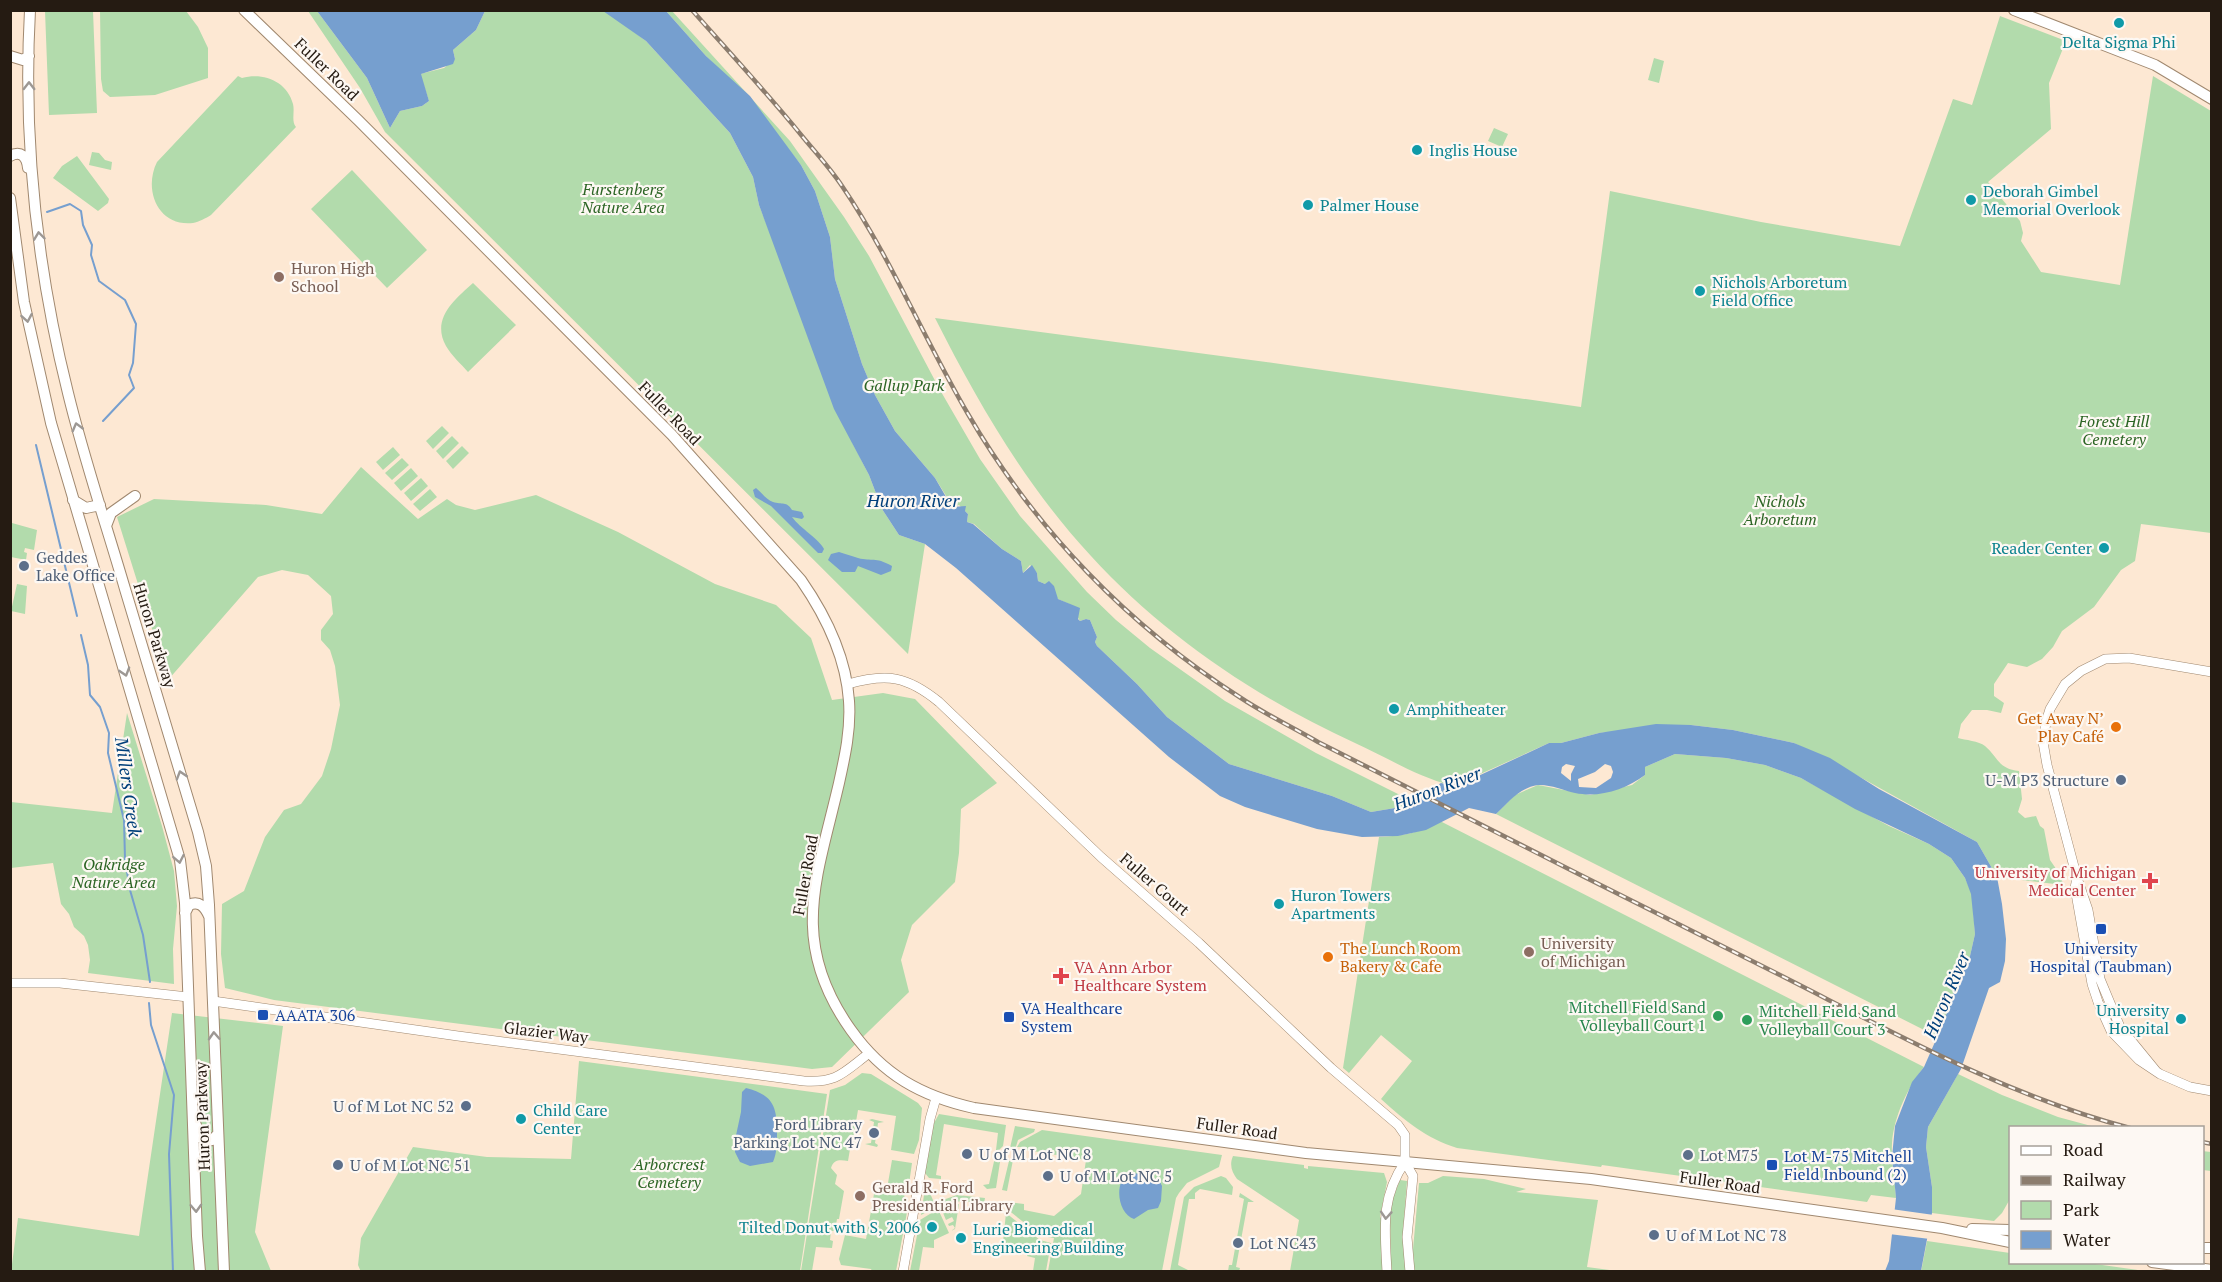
<svg xmlns="http://www.w3.org/2000/svg" width="2222" height="1282" font-family="'PT Serif',serif">
  <rect width="100%" height="100%" fill="#fde8d3"/>
  <path fill="#b2dbac" d="M100,10l86,1 12,16 10,21v30l-53,17 -45,2 -7,-6 -2,-12z
    M45,11h48l4,102 -48,2z
    M308,11h9l50,67 23,50 10,-17 22,-5 7,-5 -9,-27 24,-6 11,-9 -2,-9 23,-20 9,-19h121l40,30 84,92 23,44 6,28 94,239 16,31 13,34 17,26 26,9 -17,110 -523,-522 -25,-44z
    M666,11h6l118,130 54,76 25,39 71,134 40,69 40,57 67,76 29,28 34,28 75,53 91,52 96,48 -11,6 -30,5 -39,-16 -103,-32 -62,-47 -30,-33 -40,-38 -2,-4 2,-5 -7,-17 -4,-1 -6,2 -11,-17 -11,-5 -13,-15 -7,-3 -1,-8 -7,-8 -7,8 -2,-12 -19,-12 -28,-25 -7,-2 1,-8 -9,-9 -6,2 -18,-29 -40,-47 -20,-36 -13,-31 -27,-85 -5,-42 -15,-46 -14,-26 -53,-68 -42,-41z
    M2000,16l66,25 -17,42 2,46 -63,53 32,39 3,12 -2,8 20,31 79,13 33,-209 58,35v422l-70,-9 -6,37 -14,9 -27,37 -32,24 -9,16 -11,12 -15,8 -19,-4 -14,21v12l10,7 -3,10 -14,-3h-15l-11,14 -3,14c7,2 21,3 27,8 13,11 13,23 34,25l3,28 -4,13 7,6 11,-2 4,10 4,3 6,31 11,16 2,9 -66,-8 -20,-35 -119,-66 -64,-33 -61,-13 -42,-5 -92,8 -38,10h-12l-73,33 -26,9c-32,-8 -64,-28 -95,-42 -97,-44 -192,-108 -264,-187 -65,-70 -113,-153 -156,-238l331,44 315,45 29,-216 151,31 139,24 53,-147 19,6z
    M1654,58l10,3 -5,22 -11,-3z
    M238,76l4,2c21,-6 45,3 51,26 2,8 -2,17 3,23l-85,88c-5,3 -12,7 -18,8 -35,4 -50,-33 -36,-61z
    M1494,128l14,6 -6,13 -14,-6z
    M92,152l7,1 6,7 7,2 -1,8 -22,-5z
    M77,156l32,43 -1,4 -10,8 -45,-33 9,-12z
    M352,170l75,80 -40,38 -76,-79z
    M473,283l43,42 -48,47c-7,-8 -17,-17 -22,-26 -15,-27 8,-46 27,-63z
    M442,426l7,7 -16,16 -7,-8z
    M452,436l7,7 -16,16 -7,-8z
    M462,446l7,7 -16,16 -7,-8z
    M393,447l7,8 -17,15 -7,-8z
    M402,458l7,7 -17,15 -7,-7z
    M361,467l57,52 29,-20 9,6 19,5 61,-15 82,37 97,52 61,21 35,33 21,62 51,-7 32,6 82,84 -36,26 -2,44 -4,29 -43,43 -11,35 8,32 -77,75 -20,2 -538,-69 -49,-12 -4,-34 1,-50 22,-13 21,-54 19,-27 17,-6 21,-28 9,-27 9,-44 -5,-39 -5,-16 -9,-10v-10l12,-16 -2,-18 -23,-21 -26,-5 -24,7 -90,103 -51,-163 37,-18 112,6 56,9z
    M411,468l7,8 -17,15 -7,-8z
    M421,478l7,8 -17,15 -7,-8z
    M430,489l7,8 -17,14 -7,-7z
    M12,523l25,7 -3,20 -9,-2 -1,4 3,1 -1,7 -15,-3z
    M17,584l10,2 -2,28 -14,-3z
    M127,713l35,113 12,45 3,35 -4,43 1,35 -86,-11 2,-13 -2,-15 -4,-9 -10,-9 -5,-13 -8,-10 -8,-41 -42,5v-66l101,11z
    M1675,754l51,4 39,7 36,13 88,48 40,18 22,14 14,20 7,16 3,40 -5,22 -20,45 -5,18 -9,17 -440,-222 19,-19 23,-10 52,10 42,-10 13,-10v-8z
    M1440,821l484,246c-16,20 -30,49 -32,76 -1,18 3,37 4,55l-25,-3 -4,7 -265,-37 -1,2 -144,-19c-31,-10 -52,-27 -76,-49l31,-38 -31,-26 -32,38 -6,-5 36,-231c22,-1 42,-4 61,-16z
    M172,1013l111,13 -28,206 16,39 -260,1 7,-54 121,18z
    M579,1061l248,33 -27,177 -439,1 -3,-7 3,-27 52,-91 74,10 84,2z
    M862,1073l9,1 47,29 4,5 -3,32 -5,14 -23,-4 5,-34 -38,-6 -5,29 5,3 -7,1 -3,18c-8,-1 -14,-2 -17,7l6,7 -2,9 9,7 -5,28h-2l-2,12h-4l-1,9 3,1 -1,7 -16,-1 -4,24h-11l29,-181 15,-5z
    M1958,1074l44,21 56,22 37,10 -85,1v71l-8,14 -8,8 -62,-8v-26l-6,-40 2,-20z
    M939,1114l67,11 -3,21 -4,4h-3l2,-17 -54,-9 -8,51 5,1v3l-12,-1 -4,-5 9,-50z
    M872,1119l12,3 -6,1 -3,20 3,2 -1,2 -12,-3 6,-1 3,-21 -5,-2z
    M1015,1126l20,3 -1,3 -16,8 -4,13 -4,-5z
    M1042,1130l180,25 -3,12 -32,16 -8,10 -3,5 -14,73h-114l6,-33 -13,-2 -34,-27 1,-7 16,2v6l30,6 27,-22 5,-34 -59,-10 -1,-3h-9l3,-5z
    M2202,1151l9,1v19l-8,-1z
    M1233,1156l71,9v3l4,1v-3l76,7 3,9 -7,35 2,2 2,52h-94l9,-51 -62,-41c-5,-7 -8,-14 -4,-23z
    M995,1157l4,1 1,4 -4,26 -9,1 -4,-4 6,-1z
    M892,1160l20,3 -3,21 -3,3 -16,-1 -2,-3z
    M1013,1160l-6,31 -5,-1 7,-29z
    M1221,1176l5,2 7,9 -1,8 -32,-6 -5,4v6h-6l-11,66 12,6h-20l14,-74 10,-10z
    M1443,1176l41,3 42,10 -10,3 82,8 -11,67 30,4 -203,1 -1,-23 6,-66h9z
    M1400,1180l7,1 -4,52 3,38 -15,1 -1,-66z
    M881,1190l23,5 4,12 -12,64h-24l-1,-2 -30,-4 -2,-6 6,-24 21,4 8,-45 6,1z
    M929,1191l7,16 -15,8 3,-20z
    M1240,1193l14,9h-6l-12,65 4,1 -1,3h-11l1,-6h3l12,-66 -5,-2z
    M957,1195l28,3 -1,5 -23,-2 -22,5 -1,-3 2,-2z
    M959,1204l-4,25 -4,2 4,-3 -2,-3 -4,1 -1,-2 6,-3 -2,-4 -6,3 -5,-12z
    M938,1209l11,24 -15,7v8l-11,-1 -4,24h-9l10,-51z
    M1006,1213l34,27 11,3 -5,28h-13l2,-13 -8,-2v-3l-19,-3 -1,3 -5,-1z
    M1927,1241l83,12v9h71l64,9 -224,1z"/>
  <path fill="#769fcf" fill-rule="evenodd" d="M317,11h168l-9,19 -23,20 2,9 -2,5 -32,10 8,27 -7,5 -22,5 -10,17 -23,-50z
    M603,11h63l40,45 44,40 51,69 14,26 15,46 5,42 27,85 13,31 20,36 40,47 17,29 14,-1 -1,5 3,3 -1,8 6,2 29,25 19,12 2,12 9,-8 5,8 1,8 7,3 4,-3 5,5 4,13 22,9 -2,11 2,2 6,-2 4,1 7,17 -2,5 2,4 40,38 30,33 62,47 103,32 39,16 30,-5 40,-24 9,2 26,-8 73,-34h12l38,-10 57,-9 35,1 42,5 61,13 36,15 49,31 98,53 20,35 5,27 4,35 -1,22 -5,21 -11,6 -28,81 -33,58 -2,20 6,40v26l-11,58h-36l4,-10 7,-63 -4,-41 3,-31 17,-44 12,-15 21,-48 5,-18 20,-45 5,-22 -4,-40 -6,-16 -14,-20 -22,-14 -74,-35 -54,-31 -36,-13 -39,-7 -51,-4 -30,13v8c-20,15 -46,23 -70,18 -12,-3 -26,-9 -37,-8 -19,3 -29,17 -42,29l-27,-6 -43,22 -28,6 -36,1 -45,-8 -72,-22 -25,-11 -51,-39 -213,-189 -31,-24 -26,-9 -17,-26 -13,-34 -35,-66 -75,-204 -6,-28 -23,-44 -84,-92zM1566,764l9,2 -4,8v7l-10,-8 1,-6zM1605,764l6,2 2,6 -2,6 -15,10 -17,-1 -1,-8 17,-7z
    M756,488c6,5 11,12 17,14 9,3 14,-1 19,8l10,2 2,5 -2,2 -10,-2c8,11 28,23 32,32l-2,4h-4l-47,-47 -16,-9 -2,-7z
    M839,552c6,2 13,4 19,6 15,4 16,-2 34,8l-1,5 -10,4 -23,-9 -3,6h-13l-14,-12 3,-6z
    M746,1088c27,7 31,18 31,45 0,10 0,20 -4,29l-23,4 -10,-4 -5,-10v-12l6,-28 1,-20z
    M1129,1173l15,1 1,3 15,5 2,4 -1,15 -3,7 -10,2 -14,9c-16,-5 -21,-37 -5,-46z"/>
  <path fill="#fde8d3" d="M1891,1209l43,6 -4,24 -41,-5z"/>
  <g fill="none" stroke-linecap="round" stroke-linejoin="round">
    <path stroke="#769fcf" stroke-width="2" d="M47,212l23,-8 11,7 2,14 9,20 -1,10 8,26 26,19 11,24 -3,39 -4,12 5,13 -31,33
      M36,445l41,171
      M81,635l7,30 2,30 10,12 9,26 -1,20 16,67 1,39 5,31 13,45 7,47
      M149,1003l2,22 23,70 -5,59 4,118"/>
    <defs>
      <path id="tertiary" d="M848,684c39,-11 59,-8 91,18l162,155 98,86 132,125 67,57 7,10v27
        M2077,878l-2,10 17,96 6,18 13,29 28,29 21,14 30,13 22,4
        M10,983h50l128,14
        M213,1001l245,35 346,45c33,2 39,-8 64,-27
        M2156,1071l-36,-44 -20,-48 -12,-69 -11,-32 -30,-113 -4,-23 3,-20 4,-13 15,-25 16,-13 24,-12 24,-1 83,14
        M1405,1162l8,14 -6,61 3,35
        M903,1272l27,-153 6,-21
        M1387,1272c-2,-42 -7,-74 18,-110"/>
      <path id="secondary" d="M30,10c-7,128 7,259 38,383 16,66 38,131 57,196 25,81 49,162 73,243l8,34 3,39 15,367
        M244,10l114,110 314,315 129,145c25,36 45,77 48,121 2,28 -4,55 -10,82 -22,95 -51,159 12,247 32,45 70,66 123,78l332,45 285,26 351,49 68,14
        M2014,10l141,55 57,34
        M10,56l13,4 6,-4
        M10,156c11,-6 17,1 18,12
        M10,198l14,104 27,121 129,437 5,43 12,333 3,36
        M73,500l13,8 14,-3
        M106,526l5,-13 24,-17
        M185,913l4,-8c10,-5 16,2 20,11
        M196,1125c2,10 5,17 16,15l6,-6
        M1972,1229l38,1
        M2202,1248h10
        M2152,1262l60,8"/>
    </defs>
    <use href="#tertiary" stroke="#a0886f" stroke-width="10"/>
    <use href="#secondary" stroke="#a0886f" stroke-width="12"/>
    <use href="#tertiary" stroke="#fff" stroke-width="9"/>
    <use href="#secondary" stroke="#fff" stroke-width="10"/>
    <defs>
      <path id="rail" d="M692,10c37,42 75,83 110,126 14,17 28,32 40,50 49,72 82,153 126,228 67,115 160,212 273,284 24,16 51,29 77,44 151,77 304,154 456,230 115,58 230,123 356,156
        M2202,1142l10,2"/>
    </defs>
    <use href="#rail" stroke="#8c7d6e" stroke-width="4.5"/>
    <use href="#rail" stroke="#fdf8f3" stroke-width="2" stroke-dasharray="7" stroke-linecap="butt"/>
  </g>
  <defs><path id="oneway-chevron" d="M-2-3.5L2.5 0L-2 3.5" fill="none" stroke-width="1.6" stroke-linecap="round" stroke-linejoin="round" transform="scale(1.5)"/></defs>
  <g stroke="#9d9894">
    <use href="#oneway-chevron" transform="translate(29 86) rotate(-90)"/>
    <use href="#oneway-chevron" transform="translate(39 236) rotate(-97)"/>
    <use href="#oneway-chevron" transform="translate(27 318) rotate(80)"/>
    <use href="#oneway-chevron" transform="translate(77 427) rotate(-105)"/>
    <use href="#oneway-chevron" transform="translate(125 672) rotate(73)"/>
    <use href="#oneway-chevron" transform="translate(181 775) rotate(-107)"/>
    <use href="#oneway-chevron" transform="translate(179 859) rotate(79)"/>
    <use href="#oneway-chevron" transform="translate(214 1036) rotate(-93)"/>
    <use href="#oneway-chevron" transform="translate(196 1208) rotate(88)"/>
    <use href="#oneway-chevron" transform="translate(1386 1215) rotate(94)"/>
  </g>
  <g fill="#0f9aa8" stroke="#fdf8f3" stroke-width="2">
    <circle cx="2119" cy="23" r="6"/>
    <circle cx="1417" cy="150" r="6"/>
    <circle cx="1971" cy="200" r="6"/>
    <circle cx="1308" cy="205" r="6"/>
    <circle cx="1700" cy="291" r="6"/>
    <circle cx="2104" cy="548" r="6"/>
    <circle cx="1394" cy="709" r="6"/>
    <circle cx="1279" cy="904" r="6"/>
    <circle cx="2181" cy="1019" r="6"/>
    <circle cx="521" cy="1119" r="6"/>
    <circle cx="932" cy="1227" r="6"/>
    <circle cx="961" cy="1238" r="6"/>
  </g>
  <g fill="#8d6e63" stroke="#fdf8f3" stroke-width="2">
    <circle cx="279" cy="277" r="6"/>
    <circle cx="1529" cy="952" r="6"/>
    <circle cx="860" cy="1196" r="6"/>
  </g>
  <g fill="#5c6f8a" stroke="#fdf8f3" stroke-width="2">
    <circle cx="24" cy="566" r="6"/>
    <circle cx="2121" cy="780" r="6"/>
    <circle cx="466" cy="1106" r="6"/>
    <circle cx="874" cy="1133" r="6"/>
    <circle cx="967" cy="1154" r="6"/>
    <circle cx="1688" cy="1155" r="6"/>
    <circle cx="338" cy="1165" r="6"/>
    <circle cx="1048" cy="1176" r="6"/>
    <circle cx="1654" cy="1235" r="6"/>
    <circle cx="1238" cy="1243" r="6"/>
  </g>
  <g fill="#e8710a" stroke="#fdf8f3" stroke-width="2">
    <circle cx="2116" cy="727" r="6"/>
    <circle cx="1328" cy="957" r="6"/>
  </g>
  <g fill="#e0444e" stroke="#fdf8f3" stroke-width="2">
    <path d="M2147 872h6v6h6v6h-6v6h-6v-6h-6v-6h6z"/>
    <path d="M1058 967h6v6h6v6h-6v6h-6v-6h-6v-6h6z"/>
  </g>
  <g fill="#1a4fb4" stroke="#fdf8f3" stroke-width="2">
    <rect x="2095" y="923" width="12" height="12" rx="3"/>
    <rect x="257" y="1009" width="12" height="12" rx="3"/>
    <rect x="1003" y="1011" width="12" height="12" rx="3"/>
    <rect x="1766" y="1159" width="12" height="12" rx="3"/>
  </g>
  <g fill="#2e9e5b" stroke="#fdf8f3" stroke-width="2">
    <circle cx="1718" cy="1016" r="6"/>
    <circle cx="1747" cy="1020" r="6"/>
  </g>
  <g text-anchor="middle" dominant-baseline="central" stroke-width="4.5" stroke-linejoin="round" paint-order="stroke">
    <g font-size="16" fill="#0d838f" stroke="#fdf8f3" text-anchor="start">
      <text x="2119" y="42" text-anchor="middle">Delta Sigma Phi</text>
      <text x="1429" y="150">Inglis House</text>
      <text x="1983" y="191">Deborah Gimbel<tspan x="1983" dy="18">Memorial Overlook</tspan></text>
      <text x="1320" y="205">Palmer House</text>
      <text x="1712" y="282">Nichols Arboretum<tspan x="1712" dy="18">Field Office</tspan></text>
      <text x="2092" y="548" text-anchor="end">Reader Center</text>
      <text x="1406" y="709">Amphitheater</text>
      <text x="1291" y="895">Huron Towers<tspan x="1291" dy="18">Apartments</tspan></text>
      <text x="2169" y="1010" text-anchor="end">University<tspan x="2169" dy="18">Hospital</tspan></text>
      <text x="533" y="1110">Child Care<tspan x="533" dy="18">Center</tspan></text>
      <text x="920" y="1227" text-anchor="end">Tilted Donut with S, 2006</text>
      <text x="973" y="1229">Lurie Biomedical<tspan x="973" dy="18">Engineering Building</tspan></text>
    </g>
    <g font-size="16" fill="#251b12" stroke="#fdf8f3">
      <text transform="translate(327 69) rotate(44)">Fuller Road</text>
      <text transform="translate(670 413) rotate(46)">Fuller Road</text>
      <text transform="translate(155 635) rotate(73)">Huron Parkway</text>
      <text transform="translate(805 875) rotate(-80)">Fuller Road</text>
      <text transform="translate(1155 884) rotate(41)">Fuller Court</text>
      <text transform="translate(546 1032) rotate(7)">Glazier Way</text>
      <text transform="translate(202 1116) rotate(-92)">Huron Parkway</text>
      <text transform="translate(1237 1128) rotate(8)">Fuller Road</text>
      <text transform="translate(1720 1182) rotate(8)">Fuller Road</text>
    </g>
    <g font-size="16" font-style="italic" fill="#2c6524" stroke="#fdf8f3">
      <text x="623" y="189">Furstenberg<tspan x="623" dy="18">Nature Area</tspan></text>
      <text x="904" y="385">Gallup Park</text>
      <text x="2114" y="421">Forest Hill<tspan x="2114" dy="18">Cemetery</tspan></text>
      <text x="1780" y="501">Nichols<tspan x="1780" dy="18">Arboretum</tspan></text>
      <text x="114" y="864">Oakridge<tspan x="114" dy="18">Nature Area</tspan></text>
      <text x="669" y="1164">Arborcrest<tspan x="669" dy="18">Cemetery</tspan></text>
    </g>
    <g font-size="16" fill="#785e54" stroke="#fdf8f3" text-anchor="start">
      <text x="291" y="268">Huron High<tspan x="291" dy="18">School</tspan></text>
      <text x="1541" y="943">University<tspan x="1541" dy="18">of Michigan</tspan></text>
      <text x="872" y="1187">Gerald R. Ford<tspan x="872" dy="18">Presidential Library</tspan></text>
    </g>
    <g font-size="16" fill="#4e5e75" stroke="#fdf8f3" text-anchor="start">
      <text x="36" y="557">Geddes<tspan x="36" dy="18">Lake Office</tspan></text>
      <text x="2109" y="780" text-anchor="end">U-M P3 Structure</text>
      <text x="454" y="1106" text-anchor="end">U of M Lot NC 52</text>
      <text x="862" y="1124" text-anchor="end">Ford Library<tspan x="862" dy="18">Parking Lot NC 47</tspan></text>
      <text x="979" y="1154">U of M Lot NC 8</text>
      <text x="1700" y="1155">Lot M75</text>
      <text x="350" y="1165">U of M Lot NC 51</text>
      <text x="1060" y="1176">U of M Lot NC 5</text>
      <text x="1666" y="1235">U of M Lot NC 78</text>
      <text x="1250" y="1243">Lot NC43</text>
    </g>
    <g font-size="16" fill="#c56008" stroke="#fdf8f3" text-anchor="end">
      <text x="2104" y="718">Get Away N’<tspan x="2104" dy="18">Play Café</tspan></text>
      <text x="1340" y="948" text-anchor="start">The Lunch Room<tspan x="1340" dy="18">Bakery &amp; Cafe</tspan></text>
    </g>
    <g font-size="16" fill="#be3a42" stroke="#fdf8f3" text-anchor="end">
      <text x="2136" y="872">University of Michigan<tspan x="2136" dy="18">Medical Center</tspan></text>
      <text x="1074" y="967" text-anchor="start">VA Ann Arbor<tspan x="1074" dy="18">Healthcare System</tspan></text>
    </g>
    <g font-size="16" fill="#164399" stroke="#fdf8f3" text-anchor="start">
      <text x="2101" y="948" text-anchor="middle">University<tspan x="2101" dy="18">Hospital (Taubman)</tspan></text>
      <text x="1021" y="1008">VA Healthcare<tspan x="1021" dy="18">System</tspan></text>
      <text x="275" y="1015">AAATA 306</text>
      <text x="1784" y="1156">Lot M-75 Mitchell<tspan x="1784" dy="18">Field Inbound (2)</tspan></text>
    </g>
    <g font-size="16" fill="#27864d" stroke="#fdf8f3" text-anchor="end">
      <text x="1706" y="1007">Mitchell Field Sand<tspan x="1706" dy="18">Volleyball Court 1</tspan></text>
      <text x="1759" y="1011" text-anchor="start">Mitchell Field Sand<tspan x="1759" dy="18">Volleyball Court 3</tspan></text>
    </g>
    <g font-size="18" font-style="italic" fill="#003f7a" stroke="#fdf8f3">
      <text x="913" y="500">Huron River</text>
      <text transform="translate(129 787) rotate(82)">Millers Creek</text>
      <text transform="translate(1437 788) rotate(-21)">Huron River</text>
      <text transform="translate(1946 995) rotate(-67)">Huron River</text>
    </g>
  </g>
  <rect width="2222" height="1282" fill="none" stroke="#251b12" stroke-width="24"/>
  <rect x="2009" y="1126" width="195" height="138" fill="#fdf8f3" stroke="#a7a099" stroke-width="1.5"/>
  <rect x="2021" y="1146" width="30" height="9" fill="#ffffff" stroke="#a7a099" stroke-width="1.5"/>
  <text x="2063" y="1156" font-size="18" fill="#251b12">Road</text>
  <rect x="2021" y="1176" width="30" height="9" fill="#8c7d6e" stroke="#a7a099" stroke-width="1.5"/>
  <text x="2063" y="1186" font-size="18" fill="#251b12">Railway</text>
  <rect x="2021" y="1201" width="30" height="18" fill="#b2dbac" stroke="#a7a099" stroke-width="1.5"/>
  <text x="2063" y="1216" font-size="18" fill="#251b12">Park</text>
  <rect x="2021" y="1231" width="30" height="18" fill="#769fcf" stroke="#a7a099" stroke-width="1.5"/>
  <text x="2063" y="1246" font-size="18" fill="#251b12">Water</text>
</svg>
